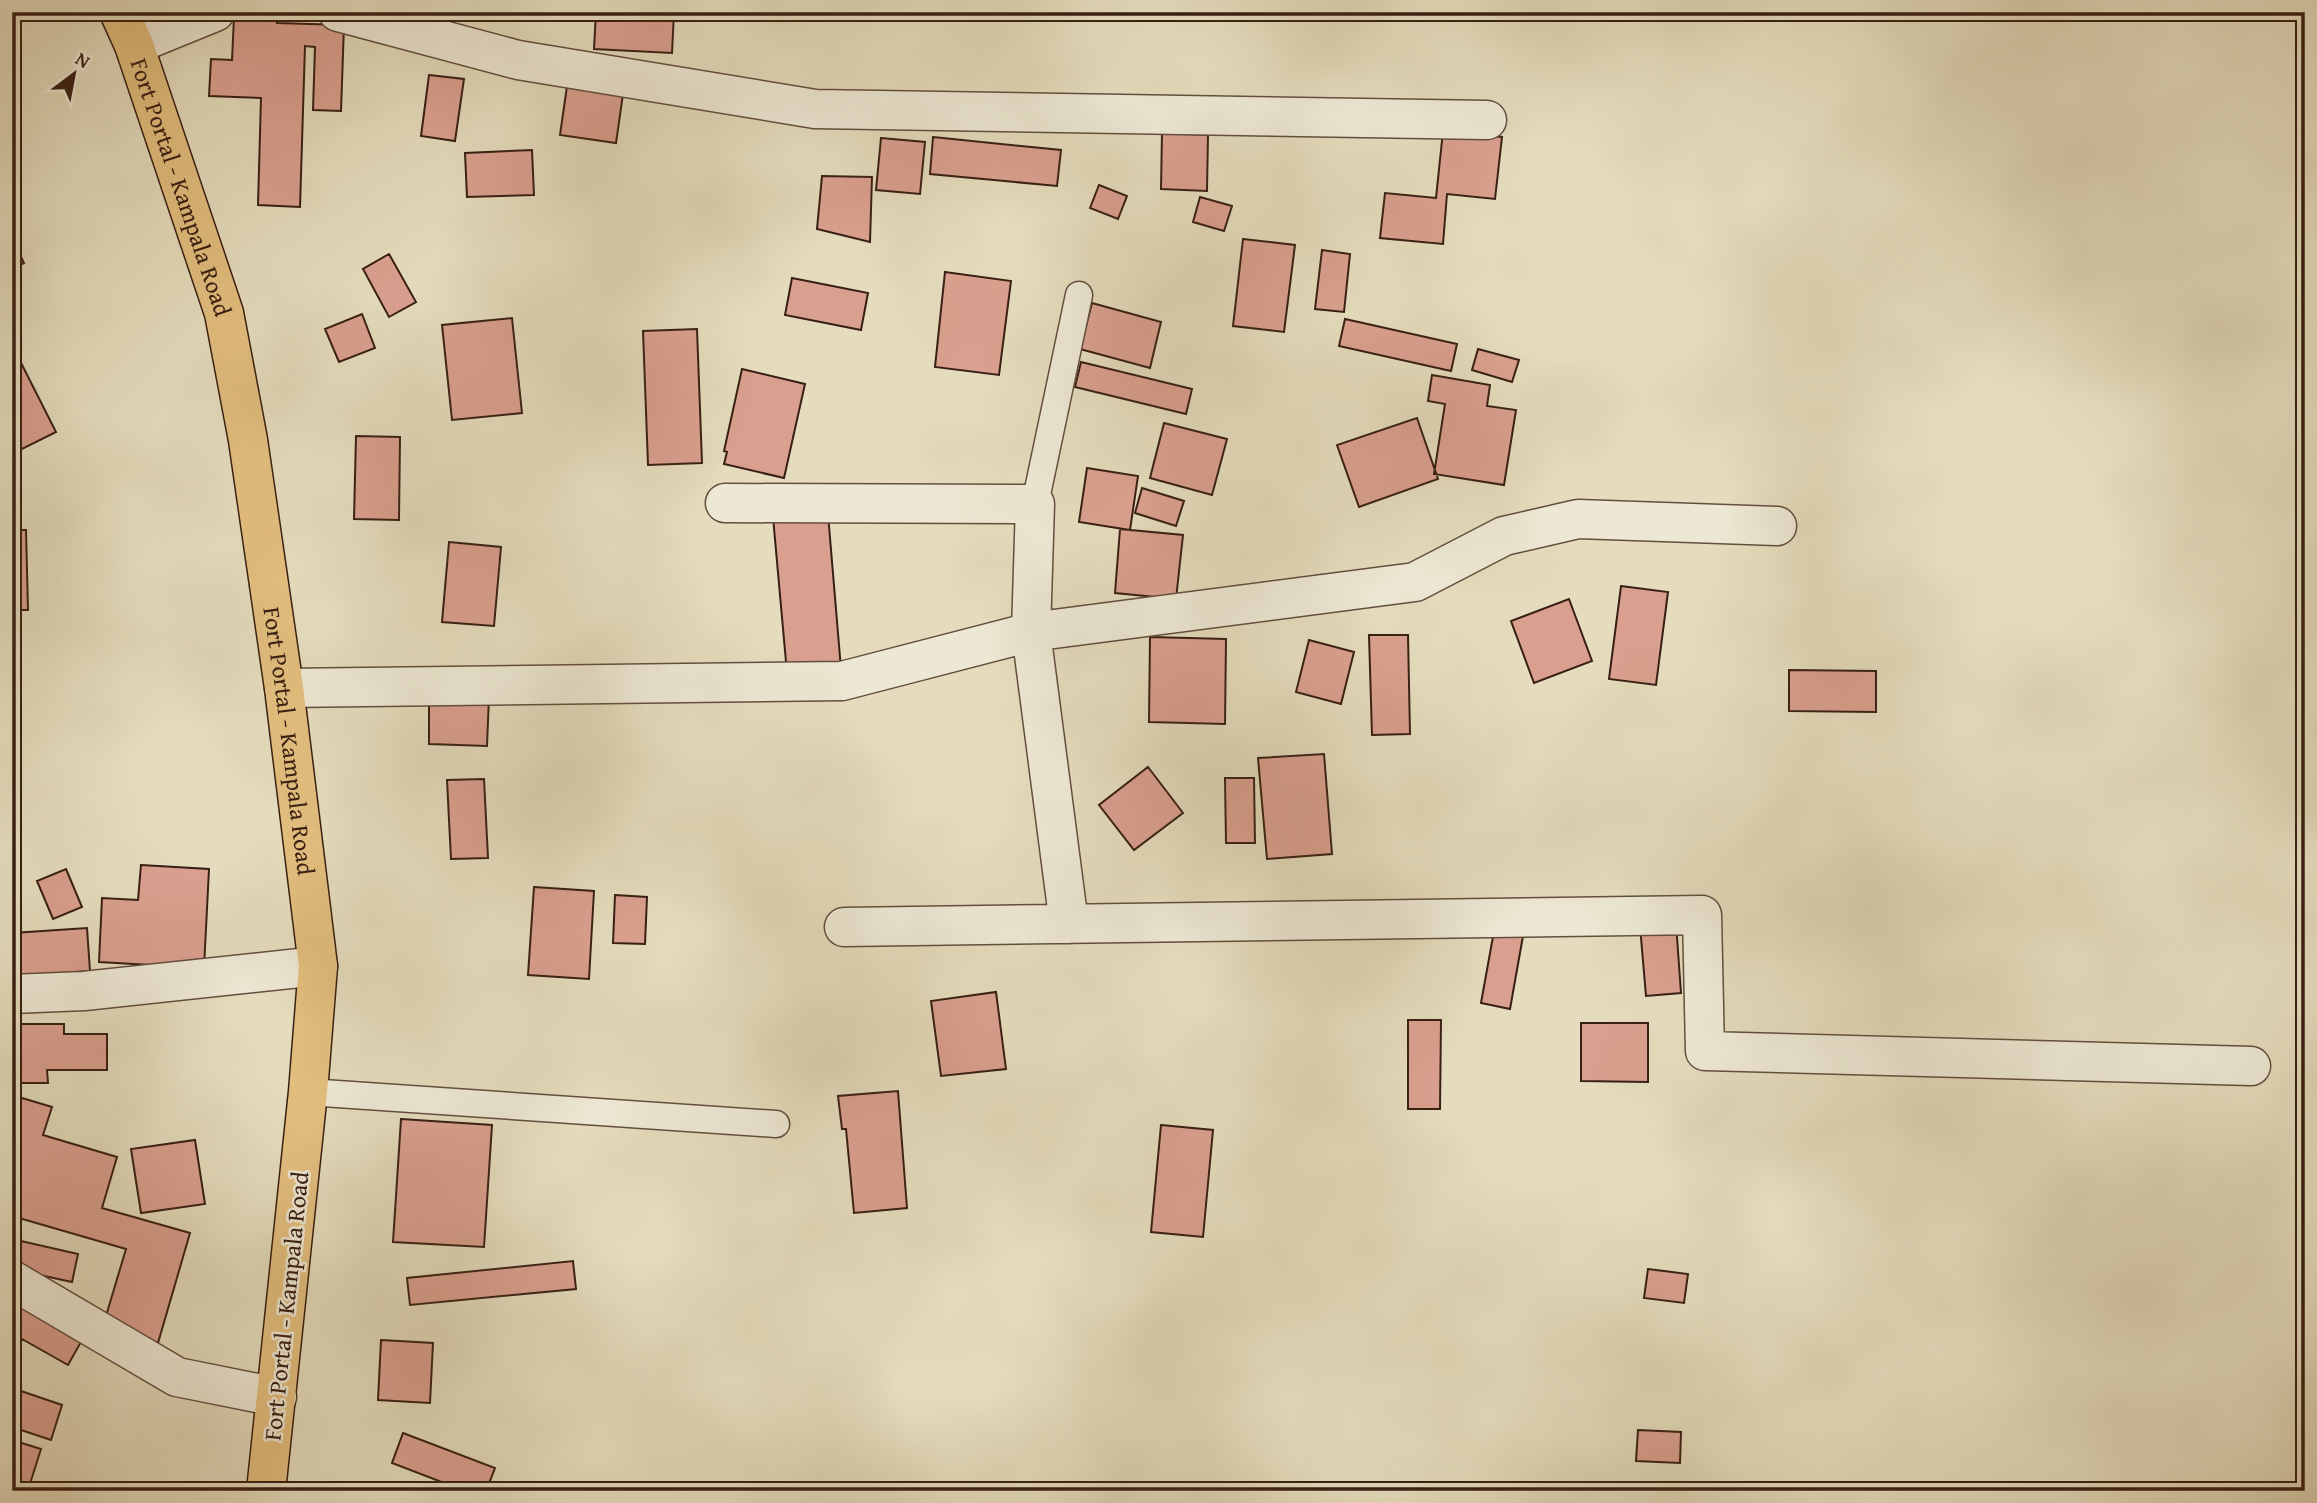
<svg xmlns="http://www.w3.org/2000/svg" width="2317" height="1503" font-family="'Gentium Book Plus',serif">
  <rect width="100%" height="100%" fill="#e4dcbd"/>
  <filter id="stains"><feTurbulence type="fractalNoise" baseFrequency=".00286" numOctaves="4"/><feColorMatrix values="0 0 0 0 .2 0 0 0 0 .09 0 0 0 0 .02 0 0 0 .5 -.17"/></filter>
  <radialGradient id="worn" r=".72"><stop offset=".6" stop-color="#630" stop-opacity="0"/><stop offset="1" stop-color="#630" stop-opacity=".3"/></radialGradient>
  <path fill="#daa08f" stroke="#381f13" stroke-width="2" d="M596,12h78l-2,41 -78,-4z
    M234,17l43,1v5l67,2 -3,86 -28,-1 2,-63 -10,-1 -5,161 -42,-2 3,-107 -52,-2 2,-37 21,1z
    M429,75l35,4 -9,62 -34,-5z
    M567,86l56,8 -7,49 -56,-8z
    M1443,131l59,6 -7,62 -48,-5 -4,50 -63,-6 5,-45 51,5z
    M1162,133l46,2 -1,56 -46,-2z
    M933,137l128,13 -4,36 -127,-12z
    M881,138l44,4 -5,52 -44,-4z
    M532,150l2,45 -67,2 -2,-44z
    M822,176l50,1 -2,65 -53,-13z
    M1099,185l28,11 -9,23 -28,-11z
    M1200,197l32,9 -8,25 -31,-9z
    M12,239l12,24 -12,6z
    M1243,239l52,6 -11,87 -51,-6z
    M1322,250l28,4 -6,58 -29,-3z
    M389,254l27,48 -27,15 -26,-48z
    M945,272l66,9 -12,94 -64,-8z
    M792,278l76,15 -7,37 -76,-15z
    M1092,303l69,19 -11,46 -70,-19z
    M362,314l13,34 -36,14 -14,-33z
    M512,318l10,95 -70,7 -10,-95z
    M1345,319l112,25 -6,27 -112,-25z
    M697,329l5,134 -54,2 -5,-134z
    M12,345l44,87 -44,22z
    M1478,349l41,11 -7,22 -40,-12z
    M1081,362l111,27 -6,25 -111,-27z
    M742,369l63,15 -21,94 -60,-14 3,-12 -3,-1z
    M1432,375l58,10 -3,21 29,4 -12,75 -70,-11 11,-70 -17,-3z
    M1417,418l21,61 -79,28 -22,-62z
    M1164,423l63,16 -15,56 -62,-17z
    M356,436l44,1 -1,83 -45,-1z
    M1087,468l51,8 -8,54 -51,-8z
    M1142,488l42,13 -8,25 -41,-13z
    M828,514l13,155 -54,4 -14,-156z
    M1120,529l63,6 -7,64 -61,-6z
    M12,530h14l2,80h-16z
    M449,542l52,5 -7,79 -52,-4z
    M1621,586l47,6 -12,93 -47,-6z
    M1569,599l23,62 -58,22 -23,-62z
    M1369,635h39l2,99 -38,1z
    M1150,637l76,2 -1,85 -76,-2z
    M1309,640l45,12 -13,52 -45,-12z
    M1789,670l87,1v41l-87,-1z
    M429,696l60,1 -2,49 -58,-2z
    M1324,754l8,100 -65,5 -9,-101z
    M1148,767l35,46 -49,37 -35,-45z
    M1225,778h29l1,65h-29z
    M484,779l4,79 -37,1 -4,-79z
    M141,865l68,4 -5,99 -105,-6 3,-64 36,2z
    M66,869l16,38 -29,12 -16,-38z
    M534,887l60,4 -5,88 -61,-4z
    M615,895l32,2 -2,47 -32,-1z
    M1676,923l5,70 -35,3 -6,-70z
    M87,928l3,43 -73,5 -4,-43z
    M1494,931l29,5 -13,73 -29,-6z
    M996,992l10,77 -65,7 -10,-75z
    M1408,1020h33l-1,89h-32z
    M1581,1023h67v59l-67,-1z
    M12,1024h52v10h43v36h-60l1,13h-36z
    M898,1091l9,117 -53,5 -8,-84h-4l-4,-33z
    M12,1095l40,12 -9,28 74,22 -15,51 88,25 -32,110 -55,-17 23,-77 -114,-33v-60h3l6,-22 -9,-3z
    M401,1119l91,6 -8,122 -91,-5z
    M1161,1125l52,5 -10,107 -52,-5z
    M195,1140l10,64 -64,9 -10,-64z
    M12,1239l66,15 -6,28 -60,-13z
    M573,1261l3,28 -166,16 -3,-27z
    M1648,1269l40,5 -4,29 -40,-5z
    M12,1291l74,42 -18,32 -46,-26 -10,18z
    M381,1340l52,3 -3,60 -52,-3z
    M21,1391l41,14 -11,35 -39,-13v-10z
    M1638,1430l43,2 -1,31 -44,-2z
    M403,1433l92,35 -9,23h-21l-73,-28z
    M12,1440l29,9 -12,38 13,4h-30z"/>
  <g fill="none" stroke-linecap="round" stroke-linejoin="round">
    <defs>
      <path id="lane" d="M1035,504l44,-209
        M308,1092l468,32"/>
      <path id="street" d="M338,12l180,48 297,49 672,11
        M134,45l81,-33
        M725,503l310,1 -4,128 38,292
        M284,688l558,-7 189,-49 384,-50 89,-46 74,-17 199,7
        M844,927l858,-12 3,136 546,15
        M12,994l72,-3 234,-25
        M12,1280l165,97 100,20"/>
      <g id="primary">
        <path id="s1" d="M119,12l15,33 90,268 24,127 36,248 34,278 -10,126 -42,399"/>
      </g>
    </defs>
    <use href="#lane" stroke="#634e3e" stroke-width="29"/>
    <use href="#street" stroke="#634e3e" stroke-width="41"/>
    <use href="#primary" stroke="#381f13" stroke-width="41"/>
    <use href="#lane" stroke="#ede8d4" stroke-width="26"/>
    <use href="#street" stroke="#ede8d4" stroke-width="38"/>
    <use href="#primary" stroke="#e2be7e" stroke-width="38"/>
  </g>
  <g text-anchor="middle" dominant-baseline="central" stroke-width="5" stroke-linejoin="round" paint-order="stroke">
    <g font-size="24" fill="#381f13" stroke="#ede8d4">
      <text stroke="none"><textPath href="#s1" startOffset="186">Fort Portal - Kampala Road</textPath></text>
      <text stroke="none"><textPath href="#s1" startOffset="752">Fort Portal - Kampala Road</textPath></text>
      <text transform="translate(286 1306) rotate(-84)">Fort Portal - Kampala Road</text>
    </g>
  </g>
  <rect width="2317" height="1503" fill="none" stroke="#e4dcbd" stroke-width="42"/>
  <rect x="14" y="14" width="2289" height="1475" fill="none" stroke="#381f13" stroke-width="3.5"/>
  <rect x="21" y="21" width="2275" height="1461" fill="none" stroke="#381f13" stroke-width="2"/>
  <g transform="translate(74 74) rotate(32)" stroke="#ede8d4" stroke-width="5" paint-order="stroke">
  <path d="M0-5L12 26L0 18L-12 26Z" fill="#381f13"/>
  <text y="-10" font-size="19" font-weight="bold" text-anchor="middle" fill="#381f13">N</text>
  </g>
  <rect width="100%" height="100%" filter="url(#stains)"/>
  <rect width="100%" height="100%" fill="url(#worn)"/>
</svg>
